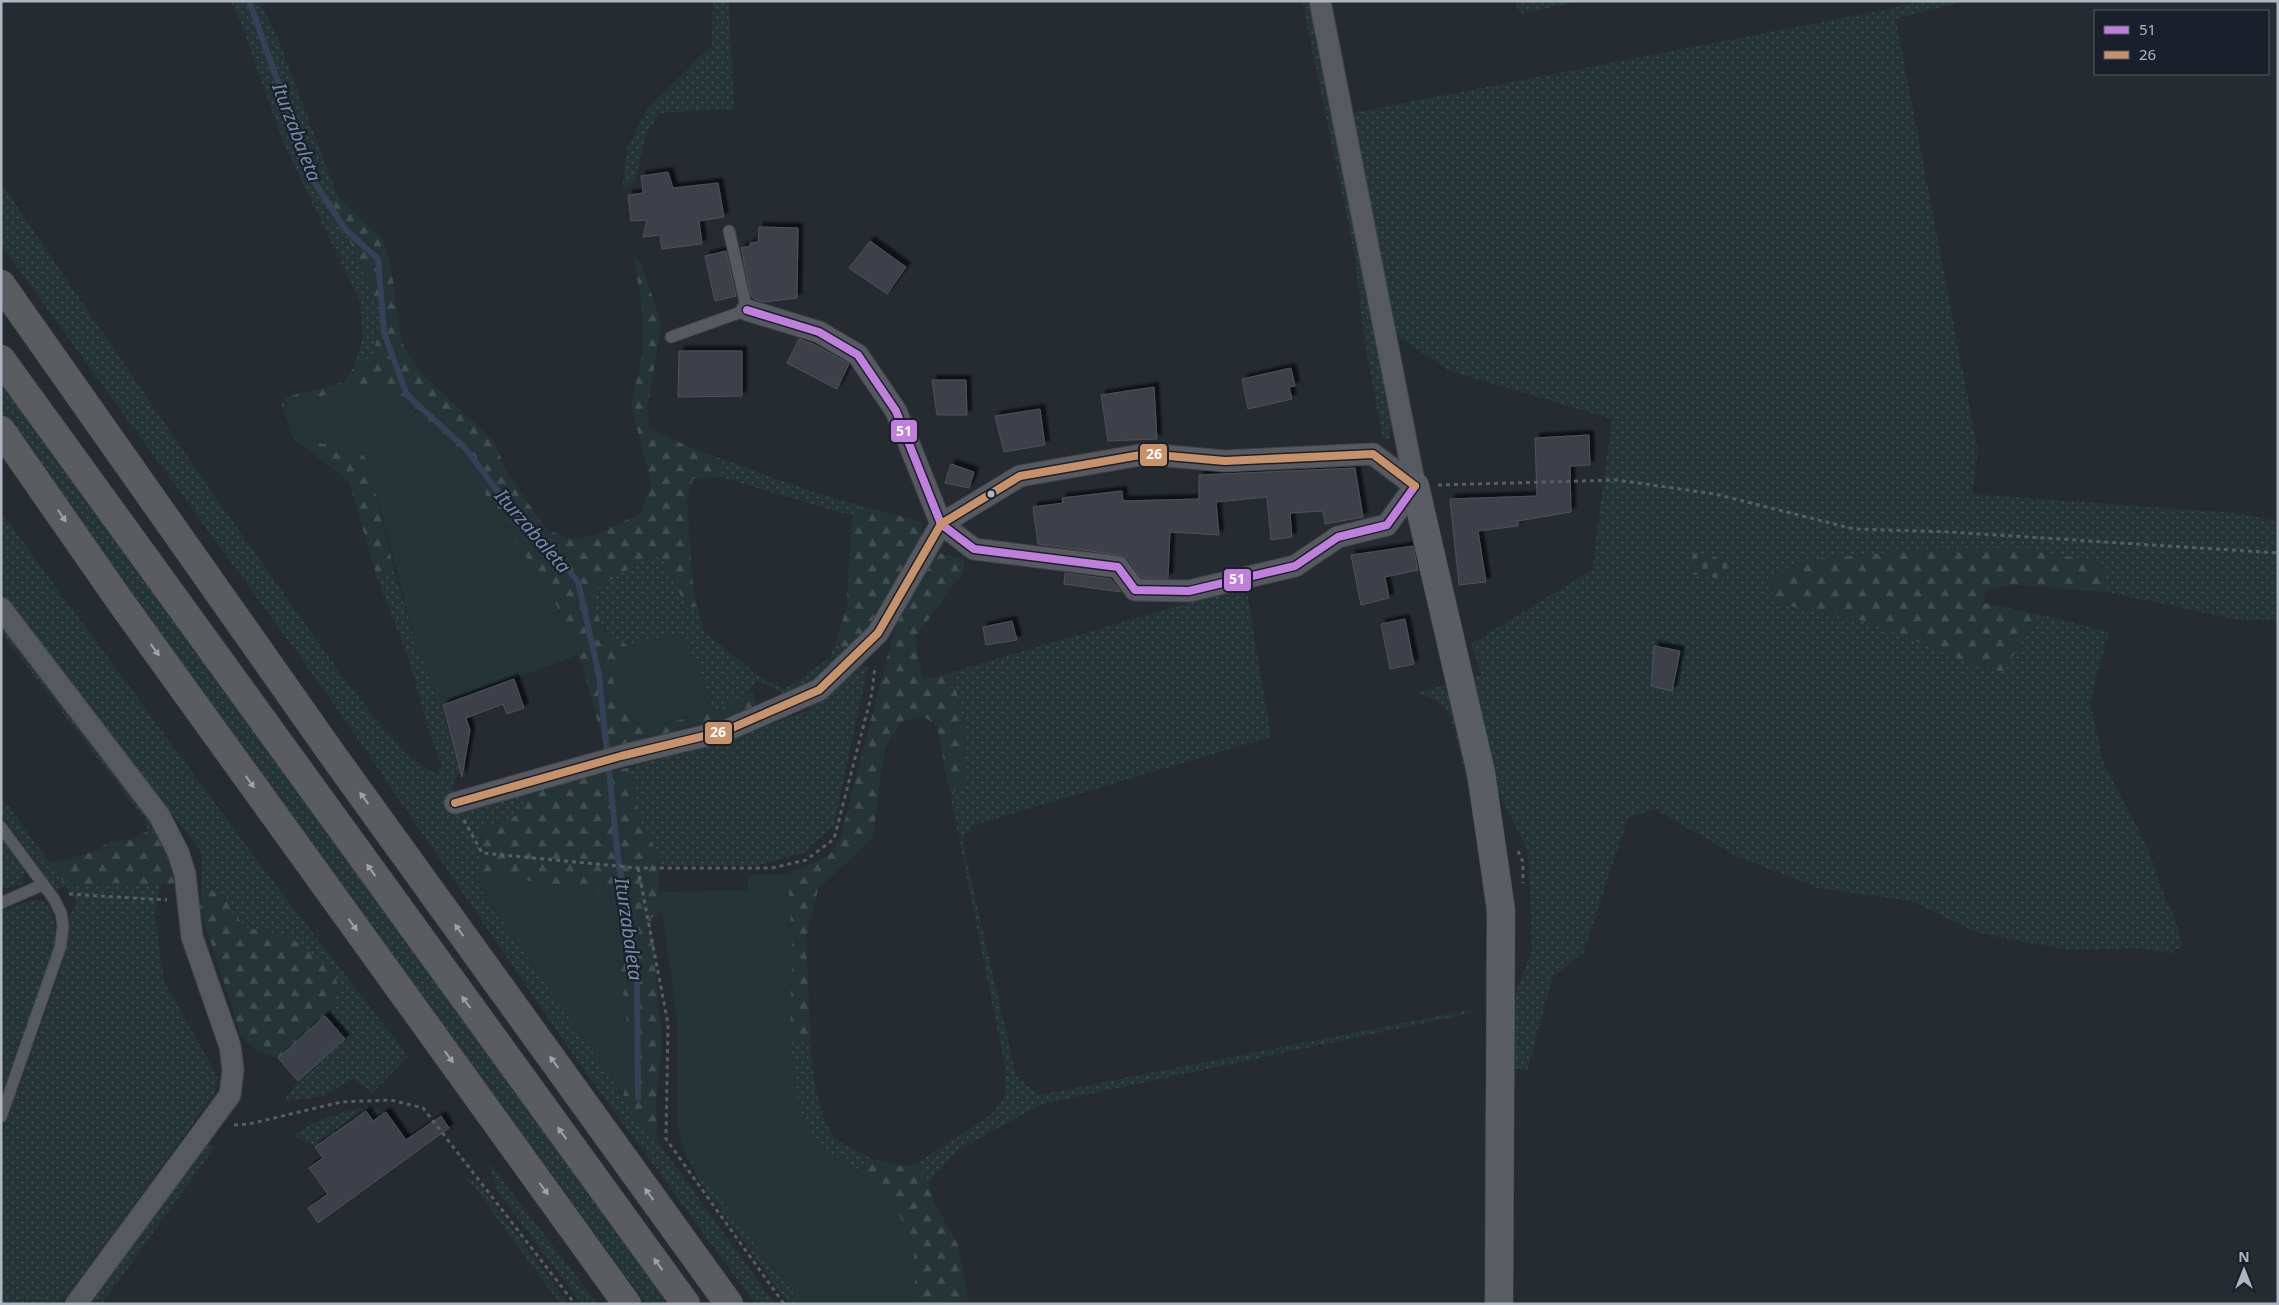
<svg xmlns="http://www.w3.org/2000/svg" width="2279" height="1305" font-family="'Noto Sans',sans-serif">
  <defs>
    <pattern id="grass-dots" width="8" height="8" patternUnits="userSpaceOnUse" patternTransform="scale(1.25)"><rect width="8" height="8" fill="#243437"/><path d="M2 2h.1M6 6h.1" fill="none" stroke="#414f52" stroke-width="1.8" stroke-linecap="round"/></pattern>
    <pattern id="forest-firs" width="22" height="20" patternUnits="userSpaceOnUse" patternTransform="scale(1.25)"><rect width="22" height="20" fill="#243437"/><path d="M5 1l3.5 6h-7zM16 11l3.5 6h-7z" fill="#414f52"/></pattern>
    <pattern id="cemetery-stones" width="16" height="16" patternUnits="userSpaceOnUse" patternTransform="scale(1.25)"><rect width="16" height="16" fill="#243437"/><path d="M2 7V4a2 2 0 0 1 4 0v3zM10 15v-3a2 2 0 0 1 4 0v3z" fill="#414f52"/></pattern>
    <filter id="shadow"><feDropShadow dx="4.5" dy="-4.5" stdDeviation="1" flood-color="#0009"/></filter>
  </defs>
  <rect width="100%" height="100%" fill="#262a31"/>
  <path fill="url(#grass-dots)" d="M231,1h28l18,35 61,161 -8,9 2,15 16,16 33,75 -7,40 -20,15 9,-29 -3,-36 -77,-160 -41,-116z
    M713,1h16l5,108 -75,4 -13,22 -10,44 -14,12 5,-42 20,-40 65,-64z
    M1302,1h9l81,426 -3,12 -6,1 -19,-101 -9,-82z
    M1514,1h66l-59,13z
    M1918,1h47l-69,18 82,433 -6,42 264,19 42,8v99h-40l-130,-28 -6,-29 -77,-15 -92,1 -122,10 -42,18 5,26 95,19 98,40 36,10 36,-58 70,18 -19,70 14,62 42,80 15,44 14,31 8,27 -12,7 -36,-5 -68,2 -89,-17 -67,-32 -94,-13 -81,-32 -81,-47 -27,9 -45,135 -30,24 -26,94 -19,-5 3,-62 21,-54 -4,-100 -38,-73 -22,-98 13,-4 -10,-31 121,-74 20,-151 -162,-48 -59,-40 -39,-218 542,-105z
    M1,183l210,308 133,187 36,46 31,34 25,16 6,-7 -15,-41 -18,-67 -32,-82 17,-8 22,75 25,63 19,65 -7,10 2,29 73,-19 -9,23 -38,15 -1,44 -7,4 150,218 21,37 14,9 117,162h-20l-174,-238 -250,-366 -330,-455z
    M1,380l668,924h-23l-645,-888z
    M722,459l94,34 47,13 -11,10 -131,-39z
    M1,512l252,343 155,201 -35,37 -20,-15 -29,18 -41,6 15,-21 47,-42 -20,-23 15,-26 -42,-48 -15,-7 -35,-7 -15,-14 -10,-20 -21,-7v-34l-201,-263z
    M662,556l25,52 10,-2 7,25 51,43 29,15 46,-31 6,-18 9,14 -47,39 -13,1 -28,-14c-7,15 -29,28 -45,31l-12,-41 -19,-36 -54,11 -14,-6 -17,-23 -3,-26 47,-28z
    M1246,586l25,151 -297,88 -12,14 54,237 23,19 429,-85 5,3 -431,91 -84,46 -30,32 -11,-19 74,-48 14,-19v-30l-55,-272 15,-9v-63l-7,-14 -3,-37z
    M1,623l149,197 10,16 -12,-5 -3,-11 -144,-187z
    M856,664l12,3 -34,158 -28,27 -45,13h-102l1,-8 -19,-31 -11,-59 132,-39 45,-17z
    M1451,683l36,161 3,460h-6v-197l4,-30 -3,-87 2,-60 -8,-80 -12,-67 -16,-65 -13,-17 -21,-8z
    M1,796l66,90 44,-3 49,2 -5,29 9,67 54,96 -3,16 -154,211h-60v-167l62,-174 6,-46 8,-16 -10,-14 -12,2 -54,-75z
    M1,836l24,35 -3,13 -21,5z
    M32,900l14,2 9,17v27l-37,111 -17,44v-190z
    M790,1036l21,10c1,24 7,70 23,90 7,9 26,16 36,22l-11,15 -39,-28 -21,-32z
    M368,1107l18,5 -13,9 -7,-10 -51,36 -22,-12c23,-15 47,-24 75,-28z
    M205,1144l11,2 -114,158h-14z
    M684,1151l118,153h-13l-87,-119z
    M487,1160l111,144h-16l-83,-110z
    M464,1178l12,3 93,123h-9l-85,-116z"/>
  <path fill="url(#forest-firs)" d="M338,197l44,42 9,27 11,77 21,32 70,65 15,34 39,56 26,9 22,-4 46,-22 10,-29 -20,-80 12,-51v-39l-9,-55 8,5 19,60 -14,88 3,16 39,19 33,12 -1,18 -28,2 -6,21 6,87 4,19 -10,2 -26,-52 -21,6 -46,28c2,27 6,44 33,55l-14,35 16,38 18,10 72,-18 34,-20 5,19 -153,40 -24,-87 -26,-60 -85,-131 -71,-77 -18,-14 -99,27v-9l62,-16 10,-15 20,-15 7,-40 -33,-75 -16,-16 -2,-15z
    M293,438l64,12 10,9 27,110 -17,8 -28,-95z
    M863,506l60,16 -5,26 -45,73 -28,33 -9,-14 10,-30 6,-94z
    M2025,548l77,15 6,29 -93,-7 -28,5 -3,13 55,11 -36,58 -36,-10 -98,-40 -95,-19 -5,-26 42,-18 122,-10z
    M935,552l29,7v12l-49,67 8,42 32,-9 3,37 7,14v63l-15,9 -13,-68 -14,-10 -21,6 -18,28 -11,88 -55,51 -12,50 5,107 -21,-10 2,-86 -4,-76 41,-19 11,-16 55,-212z
    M630,767l11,59 19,31 -1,35 3,21 -11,5 11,125 -6,61 2,38 -14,-9 -21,-37 8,-37 -13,-108 -4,-58 -134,-19 1,-44 38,-16 9,-22z
    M148,831l12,5 14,32v15l-14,2 -49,-2 -44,3 -17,-23 23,-5 24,-8 14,-9 20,-1z
    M202,887l21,7 10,20 15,14 35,7 15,7 34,28 8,20 -15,26 -47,42 -21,-7 -16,-15 -41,-128z
    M870,1158l33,8 14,-3 11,19 5,18 25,45 11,59h-68l15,-11 -22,-89 -35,-31z"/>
  <path fill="url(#cemetery-stones)" d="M1692,553l36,6 -2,21 -34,-6z"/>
  <path fill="#243437" d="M381,380l18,14 71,77 85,131 23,53 -137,52 -25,-63 -49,-185 -10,-9 -64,-12 -11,-31z
    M681,634l19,36 12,41 -65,17 -18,-10 -16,-38 14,-35z
    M480,874l134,19 4,58 13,108 -8,37 -150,-219z
    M788,874l4,76 -2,86 9,77 21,32 39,28 35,31 19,39 3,50 -15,11h-99l-118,-153 -7,-26v-106l-18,-127 89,-2v-15z"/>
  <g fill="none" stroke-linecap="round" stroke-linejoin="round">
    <path stroke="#354159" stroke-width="6" d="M249,1l64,179 32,49 33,30 6,74 23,62 58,53 62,82 25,19 26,33 21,93 19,183 19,121 1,119"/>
  </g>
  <path fill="#3d4148" stroke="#4e5259" filter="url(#shadow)" d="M668,172l5,16 45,-5 6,34 -25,4 3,23 -40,5 -2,-14 -17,2 4,-17 -16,1 -3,-26 15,-2 -2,-17z
    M759,227l39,1 -1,70 -34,4 -9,-3 -3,-4 -10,-47 9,-2v-3l8,-1z
    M870,241l36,26 -19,27 -38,-26z
    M726,251l10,45 -21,5 -10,-45z
    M799,339l15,5 35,20 -12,25 -50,-26z
    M679,351h63v45l-64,1z
    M1291,368l4,18 -6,1 3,12 -44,10 -6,-30z
    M932,380h34l1,35h-30z
    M1154,387l3,52 -49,2 -7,-46z
    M1040,409l5,36 -41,7 -9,-36z
    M1589,435l1,30 -20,1 1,46 -53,9v5l-40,5 8,51 -27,3 -9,-86 87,-3 -2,-58z
    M951,464l23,8 -5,16 -24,-5z
    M1355,468l8,49 -38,7 -2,-13 -33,2 2,24 -21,3 -4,-43 -51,5 3,33 -49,-3 -2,46h-27l-13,-19 -8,-4 -82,-11 -5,-37 30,-4 -1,-5 60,-7 1,10 76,-2v-24z
    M1413,546l5,24 -33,7 4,21 -28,7 -10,-50z
    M1065,573l46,6 10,13 -57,-8z
    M1405,619l9,45 -24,5 -9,-45z
    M1012,621l5,19 -31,5 -3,-18z
    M1654,646l26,5 -8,40 -21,-5z
    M514,679l10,29 -17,6 -4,-10 -37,14 4,12 -8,47 -19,-72z
    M325,1016l20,23 -47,42 -20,-23z
    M366,1111l7,10 13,-9 20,28 35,-24 8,12 -131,95 -10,-15 20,-14 -19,-26 14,-10 -8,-11z"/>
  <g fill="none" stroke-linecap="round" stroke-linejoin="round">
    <defs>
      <path id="lane" d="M671,337l76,-27 -18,-79
        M1,827l53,72 7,14 2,13 -3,22 -59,169
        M1,903l41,-18"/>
      <path id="street" d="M747,310l72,22 39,23 38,56 45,113 33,25 144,18 17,23 54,1 106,-25 43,-29 49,-12 28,-39 -95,-485
        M1,608l158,207 19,37 7,22 7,63 38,109 3,24 -3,25 -154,209
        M455,803l166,-47 104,-25 94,-41 59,-57 63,-109 79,-48 126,-22 79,7 148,-7 42,32"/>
      <path id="secondary" d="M1415,486l66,287 20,137 -2,394"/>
      <path id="highway" d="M1,284l336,477 392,543
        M1,359l685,945
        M1,430l119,171 507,703"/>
    </defs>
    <use href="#lane" stroke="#42444a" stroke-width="13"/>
    <use href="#street" stroke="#42444a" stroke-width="23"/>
    <use href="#secondary" stroke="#42444a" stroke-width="29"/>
    <use href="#highway" stroke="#43464d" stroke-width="29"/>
    <path stroke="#595d64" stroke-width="3" stroke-dasharray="4 4" stroke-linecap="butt" d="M1438,485l179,-5 98,14 139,35 95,3 329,21
      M464,820l18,33 156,15h134l34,-8 28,-21 38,-146 3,-27
      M1518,851l5,11v21
      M638,868l30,156 -2,115 118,165
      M69,894l98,6
      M234,1125l15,-1 92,-22 50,-2 32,8 152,196"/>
    <use href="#lane" stroke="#565960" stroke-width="11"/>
    <use href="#street" stroke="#565960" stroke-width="21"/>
    <use href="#secondary" stroke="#5a5d64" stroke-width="28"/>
    <use href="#highway" stroke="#5a5c60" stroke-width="28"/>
    <defs>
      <path id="bus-1" d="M747,310l72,22 39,23 38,56 45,113 33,25 144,18 17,23 54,1 106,-25 43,-29 49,-12 28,-39"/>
      <path id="bus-2" d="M455,803l166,-47 104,-25 94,-41 59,-57 63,-109 79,-48 126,-22 79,7 148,-7 42,32"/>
    </defs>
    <use href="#bus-1" stroke="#1a202b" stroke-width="11"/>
    <use href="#bus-2" stroke="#1a202b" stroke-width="11"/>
    <use href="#bus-1" stroke="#c07fdc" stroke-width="8"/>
    <use href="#bus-2" stroke="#c7916a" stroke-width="8"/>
  </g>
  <defs><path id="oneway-solid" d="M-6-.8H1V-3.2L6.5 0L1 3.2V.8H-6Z" transform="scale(1.25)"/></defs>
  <g fill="#9ea3af">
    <use href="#oneway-solid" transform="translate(62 516) rotate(56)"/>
    <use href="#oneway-solid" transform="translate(155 650) rotate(54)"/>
    <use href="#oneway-solid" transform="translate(250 782) rotate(54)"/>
    <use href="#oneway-solid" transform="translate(364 798) rotate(-126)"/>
    <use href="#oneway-solid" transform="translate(371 870) rotate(-126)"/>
    <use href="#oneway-solid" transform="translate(353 925) rotate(54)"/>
    <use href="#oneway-solid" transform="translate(459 930) rotate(-126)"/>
    <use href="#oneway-solid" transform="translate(466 1002) rotate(-126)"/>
    <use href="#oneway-solid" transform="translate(449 1057) rotate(54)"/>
    <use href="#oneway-solid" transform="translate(554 1062) rotate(-126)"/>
    <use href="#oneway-solid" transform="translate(562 1133) rotate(-126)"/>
    <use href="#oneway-solid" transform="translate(544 1189) rotate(54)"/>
    <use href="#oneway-solid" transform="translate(649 1194) rotate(-126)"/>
    <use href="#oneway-solid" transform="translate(658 1264) rotate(-126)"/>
  </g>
  <circle fill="#afb5c3" stroke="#1a202b" stroke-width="2" cx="991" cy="494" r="4.5"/>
  <g text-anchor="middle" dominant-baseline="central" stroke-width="4.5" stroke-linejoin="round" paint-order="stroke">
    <g font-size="19" font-style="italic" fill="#788aaa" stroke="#1a202b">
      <text transform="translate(297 132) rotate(69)">Iturzabaleta</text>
      <text transform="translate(533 531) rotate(49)">Iturzabaleta</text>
      <text transform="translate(629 929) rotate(82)">Iturzabaleta</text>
    </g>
  </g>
  <g stroke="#1a202b" stroke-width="2">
    <rect x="890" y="419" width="28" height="24" rx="5" fill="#c07fdc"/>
    <rect x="1139" y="443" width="29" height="24" rx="5" fill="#c7916a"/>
    <rect x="1223" y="568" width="29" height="24" rx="5" fill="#c07fdc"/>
    <rect x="704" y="721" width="29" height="24" rx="5" fill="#c7916a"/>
  </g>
  <g font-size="14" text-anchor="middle" font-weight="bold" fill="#fff">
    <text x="904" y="436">51</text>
    <text x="1154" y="459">26</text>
    <text x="1237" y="584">51</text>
    <text x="718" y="737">26</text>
  </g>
  <rect width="2279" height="1305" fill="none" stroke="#afb5c3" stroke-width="5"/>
  <rect x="2094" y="10" width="175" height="65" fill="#1a202b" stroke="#565c68"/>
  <rect x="2104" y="26" width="25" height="8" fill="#c07fdc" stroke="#565c68"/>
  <text x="2139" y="35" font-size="15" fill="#afb5c3">51</text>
  <rect x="2104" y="51" width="25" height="8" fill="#c7916a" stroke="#565c68"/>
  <text x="2139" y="60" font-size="15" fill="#afb5c3">26</text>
  <g transform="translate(2244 1270)" stroke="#1a202b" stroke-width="4" paint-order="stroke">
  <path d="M0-4L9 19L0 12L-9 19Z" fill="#afb5c3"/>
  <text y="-8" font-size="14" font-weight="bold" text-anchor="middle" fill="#afb5c3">N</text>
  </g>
</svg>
